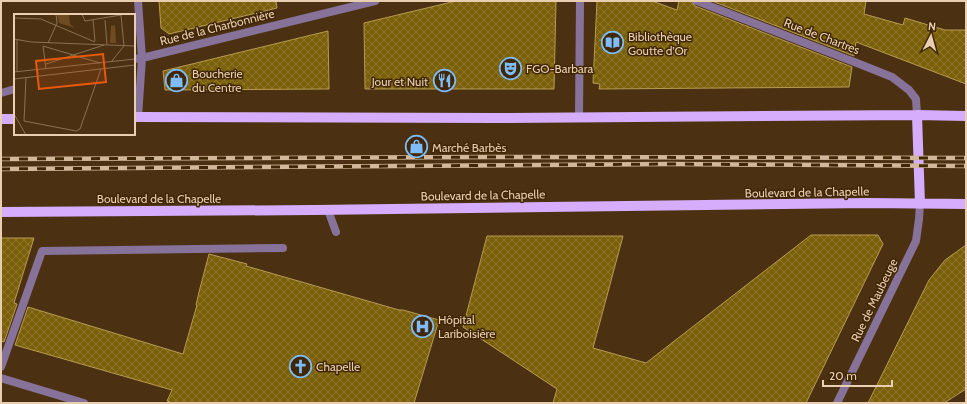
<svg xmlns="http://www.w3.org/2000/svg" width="967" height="404" font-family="Cabin,sans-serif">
  <defs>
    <pattern id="building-cross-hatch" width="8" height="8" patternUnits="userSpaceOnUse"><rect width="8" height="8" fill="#7b600c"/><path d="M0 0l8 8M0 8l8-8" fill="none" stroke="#8e762d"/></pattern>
  </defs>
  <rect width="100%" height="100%" fill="#4b3112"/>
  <path fill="url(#building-cross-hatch)" stroke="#b79b52" d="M159,1h117l1,7 -108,26 -8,-6z
    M456,1h100l-2,88h-189l-1,-66z
    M597,1h55l25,9 2,-9h13l3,5 157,61 -3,20 -250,2 1,-5 -7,-1z
    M712,1h154l-2,13 39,11 2,-7 40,12h21v54l-110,-42 -2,14z
    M328,31l1,58 -164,1 -2,-19z
    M811,235h67l5,9 -77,159h-253l4,-14 -94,-62 24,-91h136l-30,112 53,15z
    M1,238h33l-20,65 3,1 -13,38 -3,-1z
    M966,245v144l-22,14h-76l61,-123 16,-20z
    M209,254l38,10 -1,2 153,44h4l36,10 -25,83h-245l1,-1 -3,-1 5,-11 -157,-45 13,-38 155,47 14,-49h-1l3,-13z"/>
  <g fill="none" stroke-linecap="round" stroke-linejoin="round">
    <path stroke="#87739a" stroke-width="8" d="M328,210l8,22
      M1,367l41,-116 241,-3
      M1,378l83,25"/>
    <path stroke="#87739a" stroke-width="8" d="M134,59l8,-1
      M1,93l14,-4
      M579,117l1,-116"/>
    <path stroke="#87739a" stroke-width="8" d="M138,1l4,57 -4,59
      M697,1l165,64 30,12 17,13 7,9 1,16
      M142,58l233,-57
      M837,403l79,-162 3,-22 1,-15"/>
    <path stroke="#d6acfc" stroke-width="10" d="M917,115l3,89
      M134,117l361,1 422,-3 49,1
      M1,119h14
      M1,212l313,-2 554,-7 98,1"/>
    <defs>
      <path id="rail" d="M1,159l492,-2 473,1
        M1,169l669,-5 296,2"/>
    </defs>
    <use href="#rail" stroke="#d3b89b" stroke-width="4.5"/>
    <use href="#rail" stroke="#402706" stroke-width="3" stroke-dasharray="9" stroke-linecap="butt"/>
  </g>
  <defs>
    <symbol id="library-ring" viewBox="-11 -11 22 22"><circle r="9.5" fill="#402706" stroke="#7ebdf9" stroke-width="1.5"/><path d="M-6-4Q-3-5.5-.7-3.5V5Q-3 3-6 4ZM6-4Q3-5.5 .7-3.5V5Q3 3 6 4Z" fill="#7ebdf9"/></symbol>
    <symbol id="theatre-ring" viewBox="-11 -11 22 22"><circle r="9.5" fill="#402706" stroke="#7ebdf9" stroke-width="1.5"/><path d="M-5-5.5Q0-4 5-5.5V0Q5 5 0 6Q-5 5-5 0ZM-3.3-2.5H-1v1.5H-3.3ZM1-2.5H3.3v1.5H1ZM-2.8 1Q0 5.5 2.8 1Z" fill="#7ebdf9"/></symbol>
    <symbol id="shop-ring" viewBox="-11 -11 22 22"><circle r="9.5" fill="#402706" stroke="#7ebdf9" stroke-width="1.5"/><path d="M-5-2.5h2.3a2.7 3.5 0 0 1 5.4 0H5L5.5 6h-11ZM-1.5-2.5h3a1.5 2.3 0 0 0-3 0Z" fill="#7ebdf9"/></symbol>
    <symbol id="restaurant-ring" viewBox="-11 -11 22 22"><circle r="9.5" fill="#402706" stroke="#7ebdf9" stroke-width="1.5"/><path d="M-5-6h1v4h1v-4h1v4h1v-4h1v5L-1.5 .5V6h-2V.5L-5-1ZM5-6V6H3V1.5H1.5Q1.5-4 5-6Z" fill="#7ebdf9"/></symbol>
    <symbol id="hospital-ring" viewBox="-11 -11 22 22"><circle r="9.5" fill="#402706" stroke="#7ebdf9" stroke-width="1.5"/><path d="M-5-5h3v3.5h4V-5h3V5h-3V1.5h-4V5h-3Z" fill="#7ebdf9"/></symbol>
    <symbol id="church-ring" viewBox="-11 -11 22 22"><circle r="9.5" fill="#402706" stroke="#7ebdf9" stroke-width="1.5"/><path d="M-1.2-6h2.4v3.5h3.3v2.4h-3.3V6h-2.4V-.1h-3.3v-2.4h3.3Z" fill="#7ebdf9"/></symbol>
  </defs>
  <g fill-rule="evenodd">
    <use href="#library-ring" x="600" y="30" width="25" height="25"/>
    <use href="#theatre-ring" x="498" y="56" width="25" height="25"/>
    <use href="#shop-ring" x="164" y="68" width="25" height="25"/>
    <use href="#restaurant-ring" x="432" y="68" width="25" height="25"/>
    <use href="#shop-ring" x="404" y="134" width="25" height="25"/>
    <use href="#hospital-ring" x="410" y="314" width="25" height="25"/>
    <use href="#church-ring" x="288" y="354" width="25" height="25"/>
  </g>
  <g text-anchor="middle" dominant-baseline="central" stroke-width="3" stroke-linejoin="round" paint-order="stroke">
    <g font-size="12" fill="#eaceb2" stroke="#402706">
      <text transform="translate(217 27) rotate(-14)">Rue de la Charbonnière</text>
      <text transform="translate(822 36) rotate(21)">Rue de Chartres</text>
      <text transform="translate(807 192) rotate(-1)">Boulevard de la Chapelle</text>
      <text transform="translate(483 195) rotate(-1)">Boulevard de la Chapelle</text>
      <text x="159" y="198">Boulevard de la Chapelle</text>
      <text transform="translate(874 300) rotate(-64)">Rue de Maubeuge</text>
    </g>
    <g font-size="12" fill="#eaceb2" stroke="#402706" text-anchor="start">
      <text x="628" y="36">Bibliothèque<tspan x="628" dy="14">Goutte d’Or</tspan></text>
      <text x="526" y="68">FGO-Barbara</text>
      <text x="192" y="73">Boucherie<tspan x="192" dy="14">du Centre</tspan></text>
      <text x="428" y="81" text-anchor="end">Jour et Nuit</text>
      <text x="432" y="147">Marché Barbès</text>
      <text x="438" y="319">Hôpital<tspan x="438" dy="14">Lariboisière</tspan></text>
      <text x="316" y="366">Chapelle</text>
    </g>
  </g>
  <g transform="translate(14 14)">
    <rect width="121" height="121" fill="#4b3112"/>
    <path d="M43,0h12l1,10 5,4 -16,-5zM101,11l1,18h-6l1,-17z" fill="#6e4b21"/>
    <path fill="none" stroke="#8b7052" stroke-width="1" d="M68,0l3,7 36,-6M107,0h14M107,1l3,31M0,4l27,1 54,23M79,6l2,21M91,6l2,24M0,25l17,3 104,4M3,26v32M34,29l9,-20 -1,-9M29,32l57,17M29,32l3,23M97,48l13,-16M32,50l58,-19M0,58l121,-13M12,64l-2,43 52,10 4,-2 21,-60M0,65l121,-14M0,100l12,21"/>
    <path fill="#e8590c" fill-opacity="0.15" stroke="#e8590c" stroke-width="2" d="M89,40l3,28 -67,7 -3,-28z"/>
    <rect width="121" height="121" fill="none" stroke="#eaceb2" stroke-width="2"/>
  </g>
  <rect width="967" height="404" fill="none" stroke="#eaceb2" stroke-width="4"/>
  <g transform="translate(931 36) rotate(6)" stroke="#402706" stroke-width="3" paint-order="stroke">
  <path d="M0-3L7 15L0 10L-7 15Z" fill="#eaceb2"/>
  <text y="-6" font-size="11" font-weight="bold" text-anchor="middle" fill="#eaceb2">N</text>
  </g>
  <path d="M823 380v6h69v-6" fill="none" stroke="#eaceb2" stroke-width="2"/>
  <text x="829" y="380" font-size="12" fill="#eaceb2" stroke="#402706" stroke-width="3" paint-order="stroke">20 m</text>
</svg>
